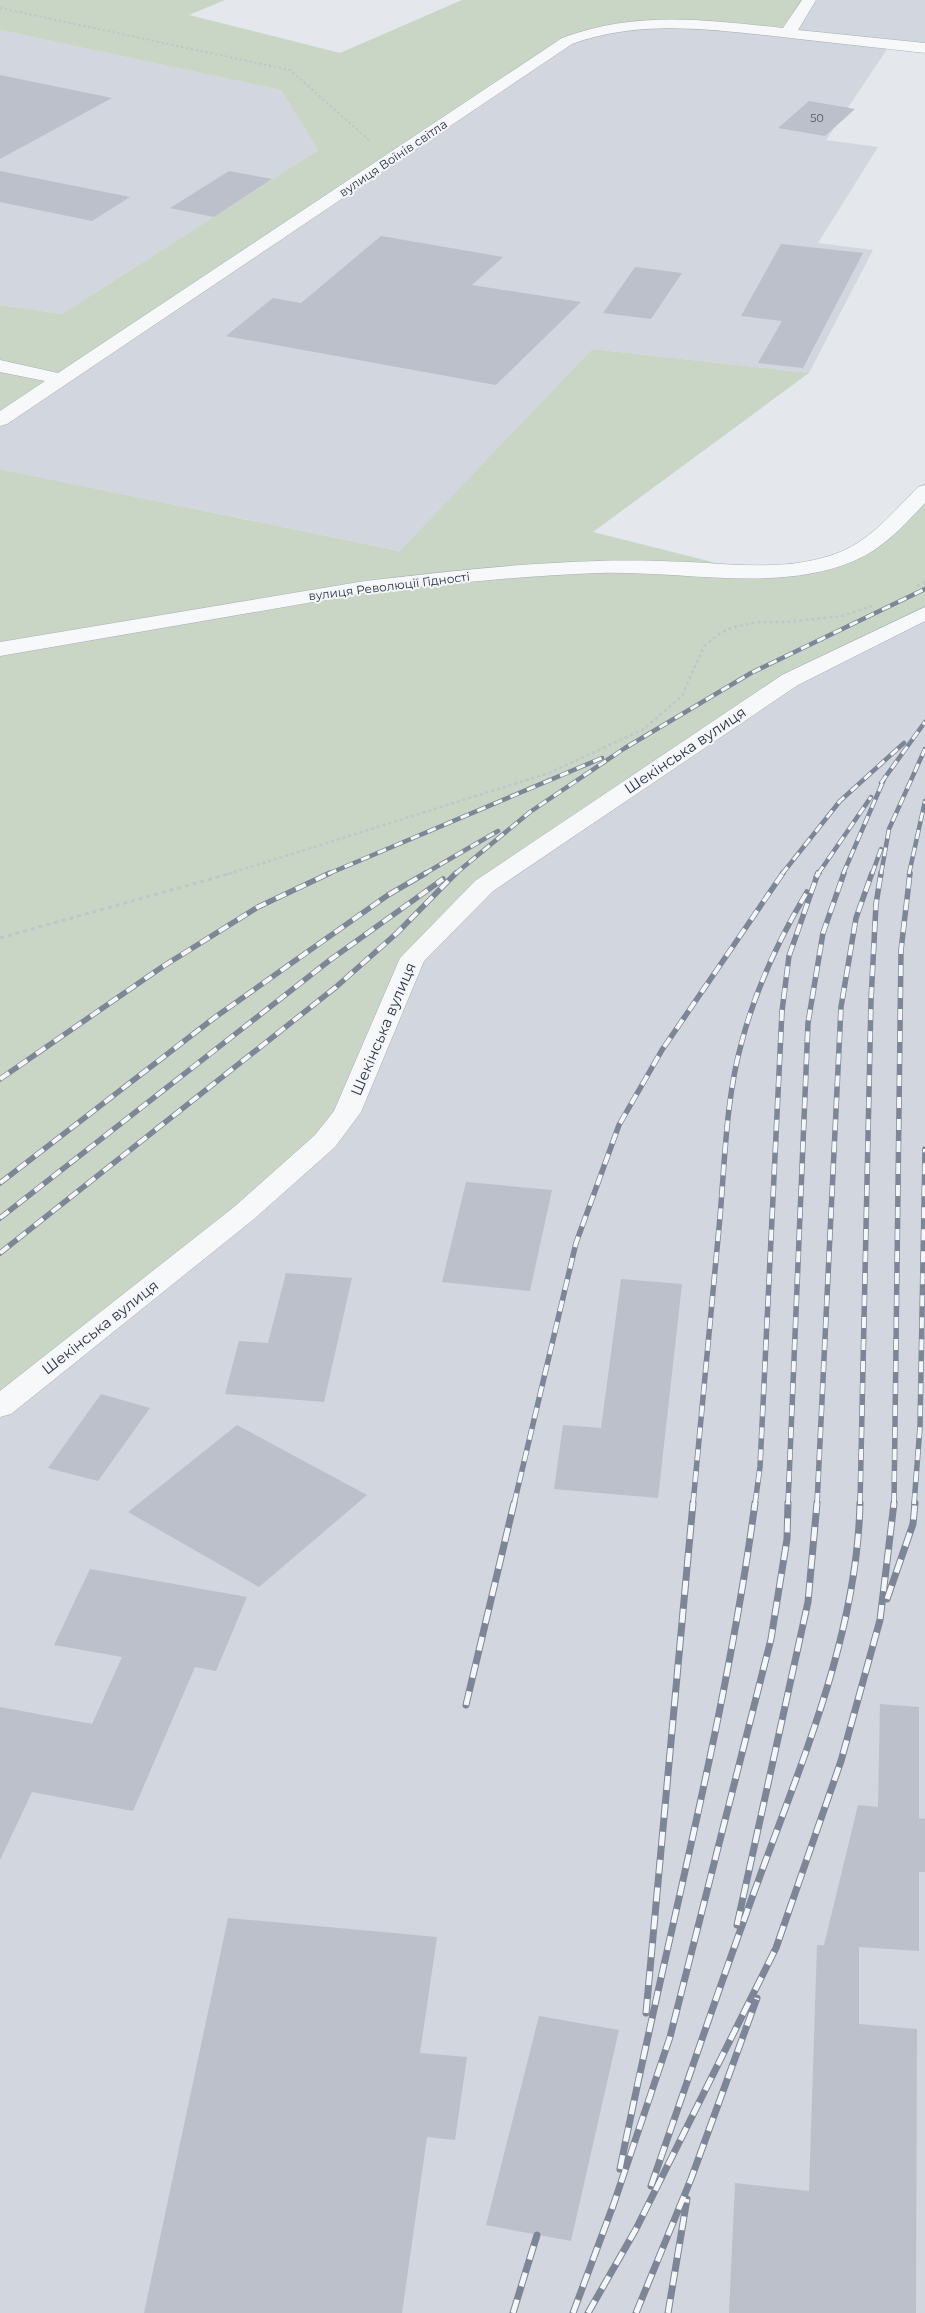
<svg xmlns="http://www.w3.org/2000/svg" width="925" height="2313" font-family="Montserrat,sans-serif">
  <rect width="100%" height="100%" fill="#e4e7ec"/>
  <path fill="#d2d6de" d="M809,0h116v48l-35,-3 -64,95 52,7 -60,96 55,7 -64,123 -217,-24 -191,202 -401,-82v-49l579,-384z
    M0,30l281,60 37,60 -256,164 -62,-9z
    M925,613v1700h-925v-906l413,-449 71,-72 306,-206z"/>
  <path fill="#c9d6c5" d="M0,0h225l-36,15 151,38 122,-53h347l-21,33 -98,-9 -111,12 -579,384v-115l62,9 256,-164 -37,-60 -281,-60z
    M592,349l217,24 -216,159 159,40 96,-16 77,-65v122l-135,67 -306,206 -71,72 -66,154 -347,295v-938l400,82z"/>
  <path fill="#bbc0ca" d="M0,75l112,23 -112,61z
    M809,101l46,8 -30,27 -47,-8z
    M0,171l130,26 -38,24 -92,-19z
    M229,171l43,8 -58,38 -44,-9z
    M381,236l122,21 -31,28 109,17 -85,83 -270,-49 47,-38 28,5z
    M781,244l82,9 -60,115 -45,-5 24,-42 -41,-5z
    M635,267l47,6 -31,46 -48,-6z
    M466,1182l86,8 -22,101 -88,-9z
    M286,1273l66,5 -28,124 -99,-8 14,-53 29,2z
    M621,1279l61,5 -24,214 -104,-9 9,-64 38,3z
    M101,1394l49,14 -52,73 -50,-13z
    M237,1425l130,70 -108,92 -131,-75z
    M90,1569l157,28 -31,74 -21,-4 -62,144 -101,-19 -32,68v-153l92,17 30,-67 -68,-12z
    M880,1704l39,3v111l6,1v53h-6v79l-60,-4v77l58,5 -1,284h-187l6,-130 74,8 8,-246h7l34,-140 20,2z
    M228,1918l209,19 -17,116 47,4 -12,83 -28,-3 -25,176h-258z
    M539,2016l80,14 -48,211 -85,-16z"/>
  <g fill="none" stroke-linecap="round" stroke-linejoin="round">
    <defs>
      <path id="minor" d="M802,0h14l-18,30 127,13v10c-51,-6 -102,-11 -152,-17 -68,-7 -135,-16 -201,8l-565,380 -7,2v-15l45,-30 -45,-9v-12l58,13 504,-335c75,-28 143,-18 221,-10z
        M925,485v18c-21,22 -40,44 -69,57 -77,34 -175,10 -258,13 -77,3 -156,11 -233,20l-365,63v-14l365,-61c77,-9 156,-18 234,-20 31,-1 61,0 91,1 50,3 103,9 150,-10 32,-13 54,-41 78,-65z
        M925,607v14l-127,64 -305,206 -69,70 -63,151 -26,35 -81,72 -243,195 -11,3v-26l234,-184 81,-72 19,-24 66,-153 75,-77 307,-206z"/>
    </defs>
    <use href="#minor" stroke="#a9aeb7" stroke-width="1"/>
    <path stroke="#c2c5cb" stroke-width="2" stroke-dasharray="2.5 2.5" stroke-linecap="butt" d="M0,8l290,62 80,71"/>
    <path stroke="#c2c5cb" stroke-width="2.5" stroke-dasharray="3 3" stroke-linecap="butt" d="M917,586l8,-4
      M228,874l321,-101 95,-44 38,-33 22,-50 15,-12 14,-7 26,-5h27l56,-6 30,-10"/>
    <path stroke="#c2c5cb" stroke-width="3" stroke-dasharray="4 4" stroke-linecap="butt" d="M0,938l232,-65"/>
    <use href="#minor" fill="#f7f8fa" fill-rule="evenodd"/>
    <defs>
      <path id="rail-far2" d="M881,783l44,-61
        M328,874l274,-116
        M424,874l74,-43
        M455,874l75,-62 95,-64 126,-75 174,-84
        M782,874l58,-73 64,-58
        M817,874l1,-2
        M818,874l53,-77
        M843,874l42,-97
        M872,874l9,-25
        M881,874l8,-45 36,-80
        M909,874l16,-73"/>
      <path id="rail-far1" d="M816,877l3,-4
        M0,1079l162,-112 96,-60 72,-34
        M0,1183l214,-165 174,-123 38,-22
        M0,1218l330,-258 113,-81
        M0,1253l336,-266 61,-54 59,-60
        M514,1504l62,-261 43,-118 43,-75 121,-177
        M693,1504c9,-95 18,-191 27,-287 5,-58 6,-119 22,-176 14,-53 37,-102 65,-149
        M755,1504l5,-37 22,-456 7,-55 29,-83
        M788,1504l20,-481 15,-90 21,-60
        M817,1504l24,-497 15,-89 16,-45
        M860,1504l11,-504 5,-96 5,-31
        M894,1504l7,-554 9,-77
        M914,1504l6,-77 5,-278"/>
      <path id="rail" d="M887,1599l26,-75 2,-21
        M466,1705l48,-202
        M737,1925l71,-323 9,-99
        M646,2013l47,-510
        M620,2169c44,-222 105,-442 135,-666
        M651,2186c36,-103 71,-207 109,-310 44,-120 97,-243 100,-373
        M612,2209l58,-172 101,-398 16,-100 1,-36
        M513,2313l24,-78
        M573,2313l41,-110
        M588,2313l48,-84 140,-281 65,-187 39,-141 14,-117
        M636,2313l55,-134 66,-181
        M668,2313l19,-114"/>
    </defs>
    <use href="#rail-far2" stroke="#7d8696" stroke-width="4.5"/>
    <use href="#rail-far1" stroke="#7d8696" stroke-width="5.5"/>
    <use href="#rail" stroke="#7d8696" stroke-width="7"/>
    <use href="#rail-far2" stroke="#f4f6f9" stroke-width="3" stroke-dasharray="9" stroke-linecap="butt"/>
    <use href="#rail-far1" stroke="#f4f6f9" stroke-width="4" stroke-dasharray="11" stroke-linecap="butt"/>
    <use href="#rail" stroke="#f4f6f9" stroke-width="5" stroke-dasharray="14" stroke-linecap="butt"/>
  </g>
  <g text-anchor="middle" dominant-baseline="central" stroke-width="4" stroke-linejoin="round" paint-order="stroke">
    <g font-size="11" fill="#4f5766">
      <text x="817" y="118">50</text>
    </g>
    <g font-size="12" fill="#2b3445" stroke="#f4f6f9">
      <text transform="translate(393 158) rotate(-34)">вулиця Воїнів світла</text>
      <text transform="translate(389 586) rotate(-7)">вулиця Революції Гідності</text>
    </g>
    <g font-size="15" fill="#2b3445" stroke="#f4f6f9">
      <text transform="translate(685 750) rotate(-34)">Шекінська вулиця</text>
      <text transform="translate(383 1029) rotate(-67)">Шекінська вулиця</text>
      <text transform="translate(100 1327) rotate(-38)">Шекінська вулиця</text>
    </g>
  </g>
</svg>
